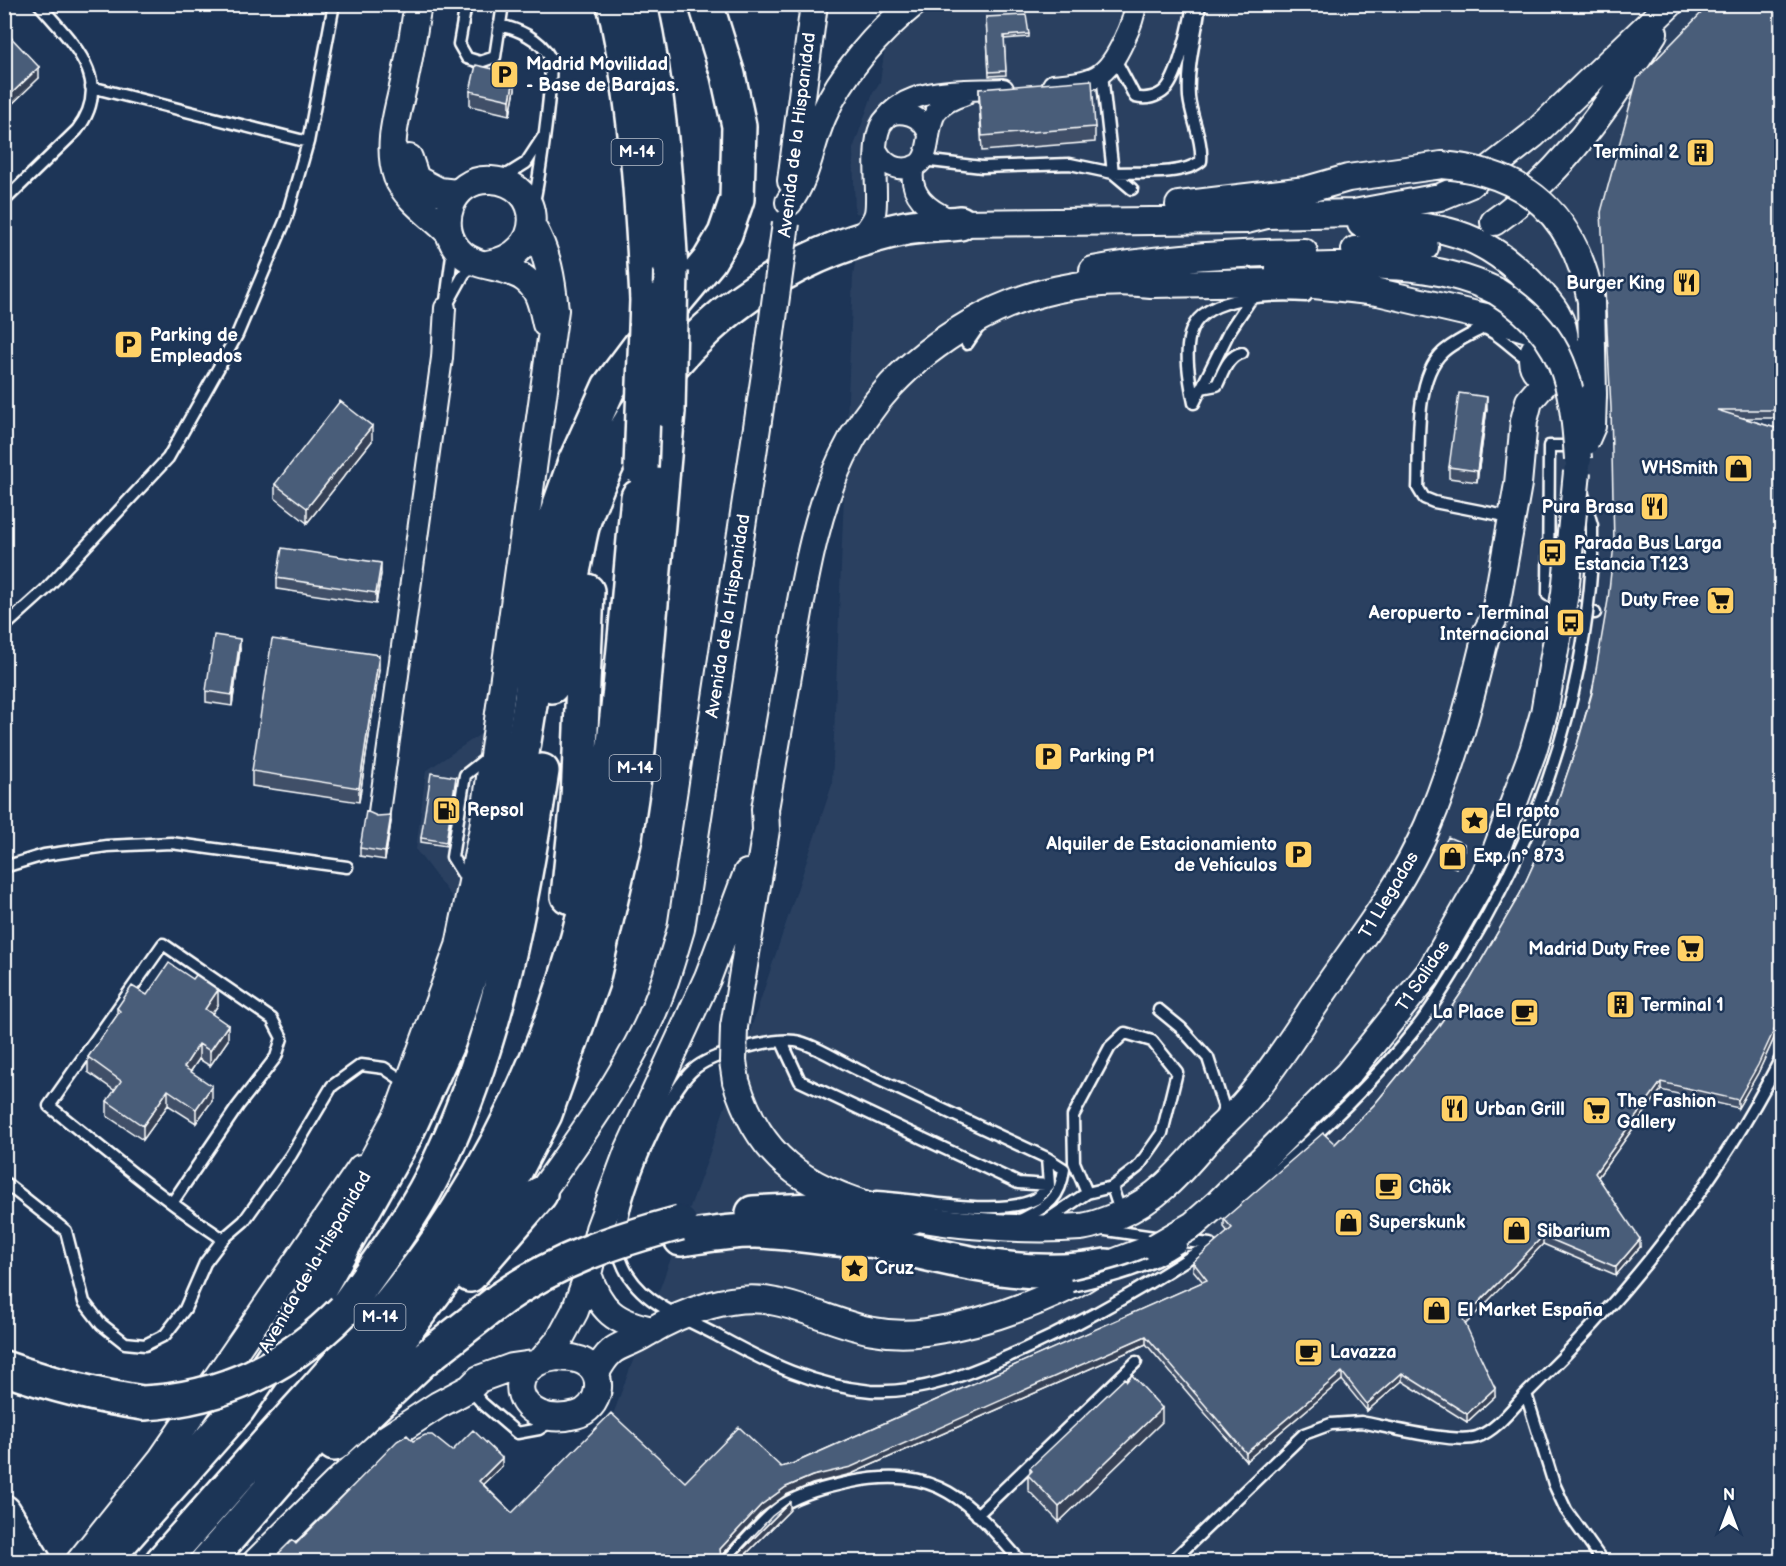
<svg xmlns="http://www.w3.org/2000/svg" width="1786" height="1566" font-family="'Balsamiq Sans',sans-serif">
  <rect width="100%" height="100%" fill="#1d3557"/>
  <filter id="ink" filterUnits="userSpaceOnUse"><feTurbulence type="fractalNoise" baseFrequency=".0167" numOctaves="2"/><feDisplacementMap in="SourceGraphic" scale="12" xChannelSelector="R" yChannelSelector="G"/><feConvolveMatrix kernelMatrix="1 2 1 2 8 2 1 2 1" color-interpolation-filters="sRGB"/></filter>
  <g filter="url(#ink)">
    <path fill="#2a4161" d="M891,5h890v1556l-1309,1 139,-142 95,-256 126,-379 21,-508 9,-63 -7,-1 -2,-64 20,-56 7,-11z
      M482,733l-24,172 -42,-55 10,-79z"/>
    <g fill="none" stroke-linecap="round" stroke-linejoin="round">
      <defs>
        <path id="service" d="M466,4l-7,40 8,14 13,4 15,-5 8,-53
          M499,25c19,4 41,14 50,31 7,12 -11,130 -16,150
          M1116,61l19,36c11,3 23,0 31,-8 13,-15 24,-65 27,-85
          M91,87l217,55
          M922,160l60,7 88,-3 43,9 -11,-99
          M1113,173c23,-1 70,3 88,-12 2,-21 -10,-43 -12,-64 -2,-32 7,-61 11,-93
          M1113,173l19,16
          M502,178l24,-15 17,-26
          M4,201l73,-71c39,-50 -7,-89 -38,-126
          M448,303l16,-29 12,-12
          M445,308l8,-60
          M1478,326c23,6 34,25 54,35
          M1483,328c-13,7 -29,14 -40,24 -30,27 -23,99 -25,136l6,10 10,4 77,15
          M967,344l11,-16
          M1201,388l16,-3c6,-12 11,-30 25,-32
          M1194,403c-4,-20 -11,-54 -2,-74 14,-34 83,-35 114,-33
          M1194,403l36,-73 22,-33
          M1578,446h-29l-1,149 47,18
          M1583,494l9,31v37
          M4,627l41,-37 123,-132 69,-123 49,-116 22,-77 26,-138
          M4,867l40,-12 63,-9 64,-3 176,24
          M469,884l-17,-27 13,-82 23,-18
          M1159,1010l22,18 27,30 16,50 -4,11
          M782,1042l18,39 218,102 31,2
          M4,1182l62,49 18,71 17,22 24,19 20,2 20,-10 20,-26 20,-46 18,-24 21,-18 47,-66 41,-69 29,-21 23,3 24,16
          M1112,1187l9,27
          M877,1197c43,2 121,21 159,2 5,-3 9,-10 13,-14l-2,-27
          M172,1203l66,-97 38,-49 6,-19 -10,-19 -109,-75 -114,162c57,45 113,93 174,133
          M1018,1221c27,-14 42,-19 46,-52l-17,-11c-63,-29 -126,-59 -189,-88 -15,-7 -49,-28 -63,-29 -23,-3 -85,13 -102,29 -30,26 -86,152 -72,190 15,42 60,56 97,76 49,27 96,50 153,55 50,3 96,-17 140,-36 72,-32 134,-67 199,-111
          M1044,1222l43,-29 25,-6 26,-20 24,-34 15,-61 -25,-31 -27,-8 -15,14 -37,69 1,46 13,31
          M1099,1229l62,9
          M1176,1240l34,4
          M470,1389l12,14 35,30 22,-4 14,-9
          M1526,1394l28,90 12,26 37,52
          M977,1515l159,-153
          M726,1562c17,-18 35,-41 55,-56 20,-13 46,-19 70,-24 86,-17 117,18 170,80
          M1171,1562l133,-128 27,-10 30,-2c27,5 93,22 116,15 22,-8 38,-33 54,-48 103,-100 186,-207 251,-333"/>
        <path id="minor" d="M1053,85c42,-4 53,-6 71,-45 6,-12 10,-22 12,-36
          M884,121c23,-36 82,-30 119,-32
          M877,151c5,9 11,15 21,17 39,5 25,-37 38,-56 6,-8 18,-14 28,-17
          M914,166c-7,28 14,44 38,54
          M858,241c5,-9 15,-19 17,-28 6,-25 -16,-113 35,-98 10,3 15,10 19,19
          M379,812l63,-454 3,-50"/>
        <path id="tertiary" d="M418,4c-4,23 -7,46 -12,69 -6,33 -21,70 -9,104 8,21 35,39 50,54
          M409,158l7,21 23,12 17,2
          M791,181l23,-177
          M789,202c19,-26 21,-57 34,-86 18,-42 55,-84 90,-112
          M1179,205l127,-15 42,-12 94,-13
          M1494,222c69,-48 116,-119 160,-189
          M960,223l287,-3 20,-5 87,-2 86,-16 29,-12 64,-50 137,-131
          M1361,224c75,-1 122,6 175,64 16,16 29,32 29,55
          M1355,250l70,-3
          M487,264c60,-8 58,-81 4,-84 -40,-3 -58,48 -29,74 16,15 45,11 63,25 15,11 17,28 21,45
          M1279,268c72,-3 150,-10 217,23
          M1093,270c70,-13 139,-17 211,-18
          M1591,301l2,94
          M1532 359a20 20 0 1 1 40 0a20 20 0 1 1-40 0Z
          M734,1027l32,-197 -1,-21c10,-58 20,-116 30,-174 23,-136 46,-236 174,-311 53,-32 121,-47 182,-40l136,-2 91,10 116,27 41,12 12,8
          M736,1081c25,85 79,111 160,132 49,13 134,18 184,14 13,-1 27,-7 39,-12 42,-17 66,-49 95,-82 11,-11 23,-21 33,-33 23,-27 41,-55 61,-85 41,-63 90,-120 120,-190 27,-63 43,-128 59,-194l7,-13 24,-134 6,-63 5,-20 19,-22
          M357,1189l41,-76 61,-167 24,-118 72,-518c-3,-31 -7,-57 -23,-84
          M540,1194c38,-54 77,-107 106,-166 15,-31 25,-65 35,-99l88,-581
          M588,1274c12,36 27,49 65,56
          M557,1357c10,1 19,0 27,5 23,12 16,47 -8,53 -59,16 -80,-50 -19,-58z
          M543,1359l17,-20 15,-28 13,-37 11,-45 29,-78 80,-174 39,-104
          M596,1373c17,-32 24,-23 51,-40 37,-22 87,-41 129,-31 55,12 89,39 150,30 50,-7 102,-25 147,-47 12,-6 23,-15 35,-20 16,-7 32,-12 47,-18
          M123,1509l44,-37
          M79,1562l83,-104 199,-290
          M256,1562l80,-79 51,-45 51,-33 32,-17 9,-9 33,-12 21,-3"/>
        <path id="motorway" d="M614,4c22,98 28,197 33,296
          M640,4c19,88 26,178 31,267
          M552,686c7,-41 14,-83 23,-124 3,-15 5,-31 10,-45 53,-148 165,-257 321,-289 18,-3 37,-3 54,-5
          M568,896l10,-97 9,-208
          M753,1213l58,-3 81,8 19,-1
          M681,1239c31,-5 62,-10 93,-7 32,2 64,10 97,8 77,19 155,42 235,26
          M470,1275l70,-81
          M344,1310c34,-48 72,-96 96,-149 58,-123 82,-257 102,-390
          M4,1368c46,16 91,28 139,35
          M334,1444l89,-84 78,-61
          M4,1512l30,50
          M103,1562l135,-153 77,-113 90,-160 44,-96 43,-133 21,-98 18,-111 6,-71 15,-100 23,-65 34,-75 45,-60 55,-66 16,-27 12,-35 2,-73 -11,-51 -22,-71
          M162,1562c49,-56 99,-112 149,-167 52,-59 105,-118 147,-185 45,-71 82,-149 107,-229 50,-155 57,-323 73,-484
          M207,1562l178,-204 75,-100 48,-73 37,-71 47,-132 33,-144 13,-87 30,-340"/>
      </defs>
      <use href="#service" stroke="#fff" stroke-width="15"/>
      <use href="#minor" stroke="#fff" stroke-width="24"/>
      <use href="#tertiary" stroke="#fff" stroke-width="30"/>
      <use href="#motorway" stroke="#fff" stroke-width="38"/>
      <use href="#service" stroke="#1d3557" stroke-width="10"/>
      <use href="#minor" stroke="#1d3557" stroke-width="20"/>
      <use href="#tertiary" stroke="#1d3557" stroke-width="26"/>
      <use href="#motorway" stroke="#1d3557" stroke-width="33"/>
      <defs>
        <path id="service-bridge" d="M1224,1213c70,-55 138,-116 193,-186 20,-25 36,-53 52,-80 71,-118 114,-248 123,-385
          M1072,1286c39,-9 75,-17 109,-40"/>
        <path id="tertiary-bridge" d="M1442,165c86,7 133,52 149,136
          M1496,291c69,43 77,92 82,168
          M769,348l17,-125
          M1585,442l7,-16 1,-31
          M734,1027l-1,34 3,20
          M1155,1247l38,-22 25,-22 130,-129 81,-101 50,-87 15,-30 39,-105 11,-38 21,-120 12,-121"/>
        <path id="motorway-bridge" d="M668,411l3,-140
          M641,468l6,-168
          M501,1299c55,-39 115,-59 179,-76
          M143,1403c80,-4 145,-36 201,-93"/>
      </defs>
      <use href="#service-bridge" stroke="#fff" stroke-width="15" stroke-linecap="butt"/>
      <use href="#tertiary-bridge" stroke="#fff" stroke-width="30" stroke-linecap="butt"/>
      <use href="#motorway-bridge" stroke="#fff" stroke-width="38" stroke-linecap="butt"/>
      <use href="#service-bridge" stroke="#1d3557" stroke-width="10"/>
      <use href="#tertiary-bridge" stroke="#1d3557" stroke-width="26"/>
      <use href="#motorway-bridge" stroke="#1d3557" stroke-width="33"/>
    </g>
    <path fill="#405068" stroke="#fff" stroke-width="1.5" d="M1782,4v414h-39l39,12v390l-3,10 3,2v189l-24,52 -20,35 -77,-18 -63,87 42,70 -24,28 -73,-31 -78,80 30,72 -28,26 -65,-41 -35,30 -25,-31 -96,81 -100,-117 -295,130 -39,10 -26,11 -25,18 -40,44v2l4,2 6,-1 59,-50 -52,52h-460l1,-9 17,-9 117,-103 89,25 -19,18 29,29 173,-31 96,-15 11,-3 411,-182 -10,-12v-8l35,-30 -4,-5v-8l111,-75 39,-39 64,-78 32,-47 50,-86 24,-53 33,-96z
      M986,17l43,17v3l-25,2 2,36 -17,1z
      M4,30l35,48 -27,26 -8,-8z
      M515,89l-5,26 -40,-9v-15z
      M979,89l116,38v15l-113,9 -3,-47z
      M1487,408l-10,74 -28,-4v-11z
      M372,441l-65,82 -32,-25v-14z
      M381,574l-5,30 -99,-15v-11z
      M240,650l-8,56 -26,-4v-11z
      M379,670l-20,132 -107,-16v-15z
      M456,781l-10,65 -25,-4v-4z
      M391,822l-6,38 -25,-4v-8z
      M1464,851l-8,17 -16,-7v-8z
      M147,995l71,10 -6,9 16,26 -18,26 -11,-7 -8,12 21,30 -16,22 -28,-18 -25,35 -36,-24v-15l8,-10 -27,-19v-15l29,-41v-8z
      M1162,1422l-103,100 -31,-32v-15l2,-2v-5z"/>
    <path fill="#344155" stroke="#fff" stroke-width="1.5" d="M39,67v11l-27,26v-11z
      M515,74v15l-5,26v-15z
      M1487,397v11l-10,74v-11z
      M372,426v15l-65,82v-15z
      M381,563v11l-5,30v-11z
      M240,639v11l-8,56v-11z
      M379,655v15l-20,132v-14z
      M1782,812v8l-5,16v-8z
      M391,815v7l-6,38v-8z
      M1464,844v7l-8,17v-7z
      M218,990v15l-13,19v-15z
      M1782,1013v8l-24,52 -20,35v-8z
      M228,1025v15l-18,26v-15z
      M199,1044v15l-15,22v-14z
      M1661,1082v8l-66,91v-8z
      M212,1086v15l-16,22v-14z
      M168,1090v15l-25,35v-14z
      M1543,1236v8l-80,83v-8z
      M1640,1239v8l-24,28v-8z
      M1146,1336v8l-295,130 -39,10 -26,11 -25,18 -41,44v-8l41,-44 25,-18z
      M1342,1372v8l-96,81v-8z
      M1402,1373v8l-35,30v-7z
      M1495,1388v8l-28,26v-8z
      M1162,1408v14l-103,100v-15z
      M502,1458v8l-23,22v-7z
      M790,1502v8l-52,52h-8z"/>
    <path fill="#4a5d79" stroke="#fff" stroke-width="1.5" d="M1710,4h72v406h-65l65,20v382l-5,16 5,4v181l-24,52 -20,35 -77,-18 -66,91 45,66 -24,28 -73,-31 -80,83 32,69 -28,26 -65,-41 -35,31 -25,-32 -96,81 -100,-117 -295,131 -39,9 -26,11 -25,18 -41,44 1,10 4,2 6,-1 41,-44 18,-14 -60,60h-452l5,-5 -4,-4 13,-13 4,4 101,-103 10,-6 6,6 12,-6h7l20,16 21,-21 29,28 -23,23 33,32 99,-100 74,69 54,-55 42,40 11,-3 415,-184 -14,-18 39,-34 -8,-9 99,-86 12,11 39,-39 64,-78 32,-47 50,-86 24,-53 33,-96 15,-52 16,-93 6,-56 -3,-136 -10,-196 36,-133z
      M1026,15l3,19 -25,2 2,35 -17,1 -3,-55z
      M4,30l35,37 -27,26 -8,-8z
      M476,65l39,9 -5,26 -40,-9z
      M1092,80l3,47 -113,9 -3,-47z
      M1459,393l28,4 -10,74 -28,-4z
      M340,401l32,25 -65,82 -32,-24z
      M282,548l99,15 -5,30 -99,-15z
      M214,635l26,4 -8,56 -26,-4z
      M272,639l107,16 -20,133 -107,-17z
      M431,773l25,4 -10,65 -25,-4z
      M366,811l11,5 14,-1 -6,37 -25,-4z
      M1448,837l16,7 -8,17 -16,-8z
      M169,963l24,16 3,-4 22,15 -13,19 23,16 -18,26 -11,-7 -15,23 28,19 -16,23 -28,-19 -25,36 -36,-25 14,-20 -33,-24 32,-46 -3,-3 15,-22 15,9z
      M1132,1375l30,33 -103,99 -31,-32 4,-4 -2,-3 95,-90 2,3z"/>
  </g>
  <defs>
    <symbol id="parking-square" viewBox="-11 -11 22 22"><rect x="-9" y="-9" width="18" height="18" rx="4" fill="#ffd166" stroke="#1d3557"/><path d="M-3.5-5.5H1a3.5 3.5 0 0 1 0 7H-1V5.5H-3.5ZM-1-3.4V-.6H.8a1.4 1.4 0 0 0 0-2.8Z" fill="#111"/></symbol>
    <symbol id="building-square" viewBox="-11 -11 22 22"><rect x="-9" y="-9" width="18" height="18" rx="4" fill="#ffd166" stroke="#1d3557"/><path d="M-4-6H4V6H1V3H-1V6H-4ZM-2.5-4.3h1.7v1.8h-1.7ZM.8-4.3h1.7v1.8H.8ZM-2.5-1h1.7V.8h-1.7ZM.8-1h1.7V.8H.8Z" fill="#111"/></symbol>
    <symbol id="restaurant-square" viewBox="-11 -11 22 22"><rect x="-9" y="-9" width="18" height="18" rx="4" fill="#ffd166" stroke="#1d3557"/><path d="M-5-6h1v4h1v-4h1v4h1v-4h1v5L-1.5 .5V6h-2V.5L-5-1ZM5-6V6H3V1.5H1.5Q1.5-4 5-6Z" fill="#111"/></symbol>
    <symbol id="shop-square" viewBox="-11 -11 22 22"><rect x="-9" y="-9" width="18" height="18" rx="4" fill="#ffd166" stroke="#1d3557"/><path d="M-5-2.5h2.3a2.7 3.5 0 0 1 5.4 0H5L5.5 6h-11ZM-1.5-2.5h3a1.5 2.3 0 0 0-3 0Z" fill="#111"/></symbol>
    <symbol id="bus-square" viewBox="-11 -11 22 22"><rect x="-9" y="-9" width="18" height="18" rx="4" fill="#ffd166" stroke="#1d3557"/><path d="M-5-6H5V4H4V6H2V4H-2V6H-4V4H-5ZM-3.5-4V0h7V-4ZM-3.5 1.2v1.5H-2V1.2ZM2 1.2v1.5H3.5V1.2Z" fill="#111"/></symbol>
    <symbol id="supermarket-square" viewBox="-11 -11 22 22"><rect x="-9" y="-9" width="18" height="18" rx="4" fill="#ffd166" stroke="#1d3557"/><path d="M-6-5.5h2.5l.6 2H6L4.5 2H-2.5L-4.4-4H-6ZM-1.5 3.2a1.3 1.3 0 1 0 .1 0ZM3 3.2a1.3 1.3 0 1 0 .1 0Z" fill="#111"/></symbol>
    <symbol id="fuel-square" viewBox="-11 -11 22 22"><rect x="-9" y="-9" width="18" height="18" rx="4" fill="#ffd166" stroke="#1d3557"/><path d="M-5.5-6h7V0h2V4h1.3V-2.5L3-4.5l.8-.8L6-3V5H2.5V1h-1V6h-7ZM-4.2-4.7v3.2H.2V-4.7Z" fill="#111"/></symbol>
    <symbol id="sight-square" viewBox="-11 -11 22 22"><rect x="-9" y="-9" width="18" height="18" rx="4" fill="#ffd166" stroke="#1d3557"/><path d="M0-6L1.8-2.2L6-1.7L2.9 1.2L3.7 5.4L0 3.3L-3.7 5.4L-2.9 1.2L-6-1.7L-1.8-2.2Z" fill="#111"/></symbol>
    <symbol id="cafe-square" viewBox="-11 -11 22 22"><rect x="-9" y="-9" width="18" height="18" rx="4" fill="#ffd166" stroke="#1d3557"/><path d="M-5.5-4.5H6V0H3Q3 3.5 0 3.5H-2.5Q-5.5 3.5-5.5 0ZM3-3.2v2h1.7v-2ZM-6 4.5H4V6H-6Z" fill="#111"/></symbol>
  </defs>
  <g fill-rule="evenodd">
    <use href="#parking-square" x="488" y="58" width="33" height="33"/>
    <use href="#building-square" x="1684" y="136" width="33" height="33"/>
    <use href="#restaurant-square" x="1670" y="266" width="33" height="33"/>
    <use href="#parking-square" x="112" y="328" width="33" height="33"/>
    <use href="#shop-square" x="1722" y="452" width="33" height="33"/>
    <use href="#restaurant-square" x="1638" y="490" width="33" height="33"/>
    <use href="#bus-square" x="1536" y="536" width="33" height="33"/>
    <use href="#supermarket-square" x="1704" y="584" width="33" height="33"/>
    <use href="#bus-square" x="1554" y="606" width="33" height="33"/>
    <use href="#parking-square" x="1032" y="740" width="33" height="33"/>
    <use href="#fuel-square" x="430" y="794" width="33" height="33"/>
    <use href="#sight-square" x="1458" y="804" width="33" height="33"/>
    <use href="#parking-square" x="1282" y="838" width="33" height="33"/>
    <use href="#shop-square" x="1436" y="840" width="33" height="33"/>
    <use href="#supermarket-square" x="1674" y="932" width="33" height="33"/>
    <use href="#building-square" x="1604" y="988" width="33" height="33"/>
    <use href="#cafe-square" x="1508" y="996" width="33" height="33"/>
    <use href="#restaurant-square" x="1438" y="1092" width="33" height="33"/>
    <use href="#supermarket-square" x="1580" y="1094" width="33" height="33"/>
    <use href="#cafe-square" x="1372" y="1170" width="33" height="33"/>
    <use href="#shop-square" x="1332" y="1206" width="33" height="33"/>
    <use href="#shop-square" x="1500" y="1214" width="33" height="33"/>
    <use href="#sight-square" x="838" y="1252" width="33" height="33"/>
    <use href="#shop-square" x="1420" y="1294" width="33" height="33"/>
    <use href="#cafe-square" x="1292" y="1336" width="33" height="33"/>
  </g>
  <g text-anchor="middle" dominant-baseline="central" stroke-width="5" stroke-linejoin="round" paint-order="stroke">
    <g fill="#1d3557" stroke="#bbc2cd" stroke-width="1.5">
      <rect x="611.5" y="139" width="51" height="26" rx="4.5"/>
      <rect x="609.5" y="755" width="51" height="26" rx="4.5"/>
      <rect x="354.5" y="1304" width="51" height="26" rx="4.5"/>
    </g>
    <g font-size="16" font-weight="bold" fill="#fff">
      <text x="637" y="152">M-14</text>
      <text x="635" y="768">M-14</text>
      <text x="380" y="1317">M-14</text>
    </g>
    <g font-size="18" font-weight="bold" fill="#fff" stroke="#1d3557" text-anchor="start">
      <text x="526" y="64">Madrid Movilidad<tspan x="526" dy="21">- Base de Barajas.</tspan></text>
      <text x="1679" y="152" text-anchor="end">Terminal 2</text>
      <text x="1665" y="283" text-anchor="end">Burger King</text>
      <text x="150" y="335">Parking de<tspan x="150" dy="21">Empleados</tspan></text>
      <text x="1718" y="468" text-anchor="end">WHSmith</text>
      <text x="1634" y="507" text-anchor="end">Pura Brasa</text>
      <text x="1574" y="543">Parada Bus Larga<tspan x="1574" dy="21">Estancia T123</tspan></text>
      <text x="1699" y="600" text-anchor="end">Duty Free</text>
      <text x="1549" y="613" text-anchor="end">Aeropuerto - Terminal<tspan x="1549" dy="21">Internacional</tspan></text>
      <text x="1069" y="756">Parking P1</text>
      <text x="467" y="810">Repsol</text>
      <text x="1495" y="811">El rapto<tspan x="1495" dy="21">de Europa</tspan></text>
      <text x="1277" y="844" text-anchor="end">Alquiler de Estacionamiento<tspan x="1277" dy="21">de Vehículos</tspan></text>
      <text x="1473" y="856">Exp. nº 873</text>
      <text x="1670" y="949" text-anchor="end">Madrid Duty Free</text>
      <text x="1641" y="1005">Terminal 1</text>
      <text x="1504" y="1012" text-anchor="end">La Place</text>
      <text x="1617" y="1101">The Fashion<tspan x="1617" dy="21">Gallery</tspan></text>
      <text x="1475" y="1109">Urban Grill</text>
      <text x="1409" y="1187">Chök</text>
      <text x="1369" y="1222">Superskunk</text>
      <text x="1537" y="1231">Sibarium</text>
      <text x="875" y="1268">Cruz</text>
      <text x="1457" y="1310">El Market España</text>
      <text x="1330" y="1352">Lavazza</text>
    </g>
    <g font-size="18" fill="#fff" stroke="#1d3557">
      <text transform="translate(797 135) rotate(-83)">Avenida de la Hispanidad</text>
      <text transform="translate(728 616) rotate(-81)">Avenida de la Hispanidad</text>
      <text transform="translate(1389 895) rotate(-59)">T1 Llegadas</text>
      <text transform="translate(1423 976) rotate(-56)">T1 Salidas</text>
      <text transform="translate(315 1262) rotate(-60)">Avenida de la Hispanidad</text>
    </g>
  </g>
  <rect width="1786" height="1566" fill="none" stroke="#1d3557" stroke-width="24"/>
  <rect x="12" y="12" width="1762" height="1542" fill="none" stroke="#fff" stroke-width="2" filter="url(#ink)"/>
  <g transform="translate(1729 1509)" stroke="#1d3557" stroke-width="4.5" paint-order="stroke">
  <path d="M0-4.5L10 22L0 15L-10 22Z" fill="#ffffff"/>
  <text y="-9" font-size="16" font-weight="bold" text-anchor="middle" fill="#ffffff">N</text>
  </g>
</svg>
